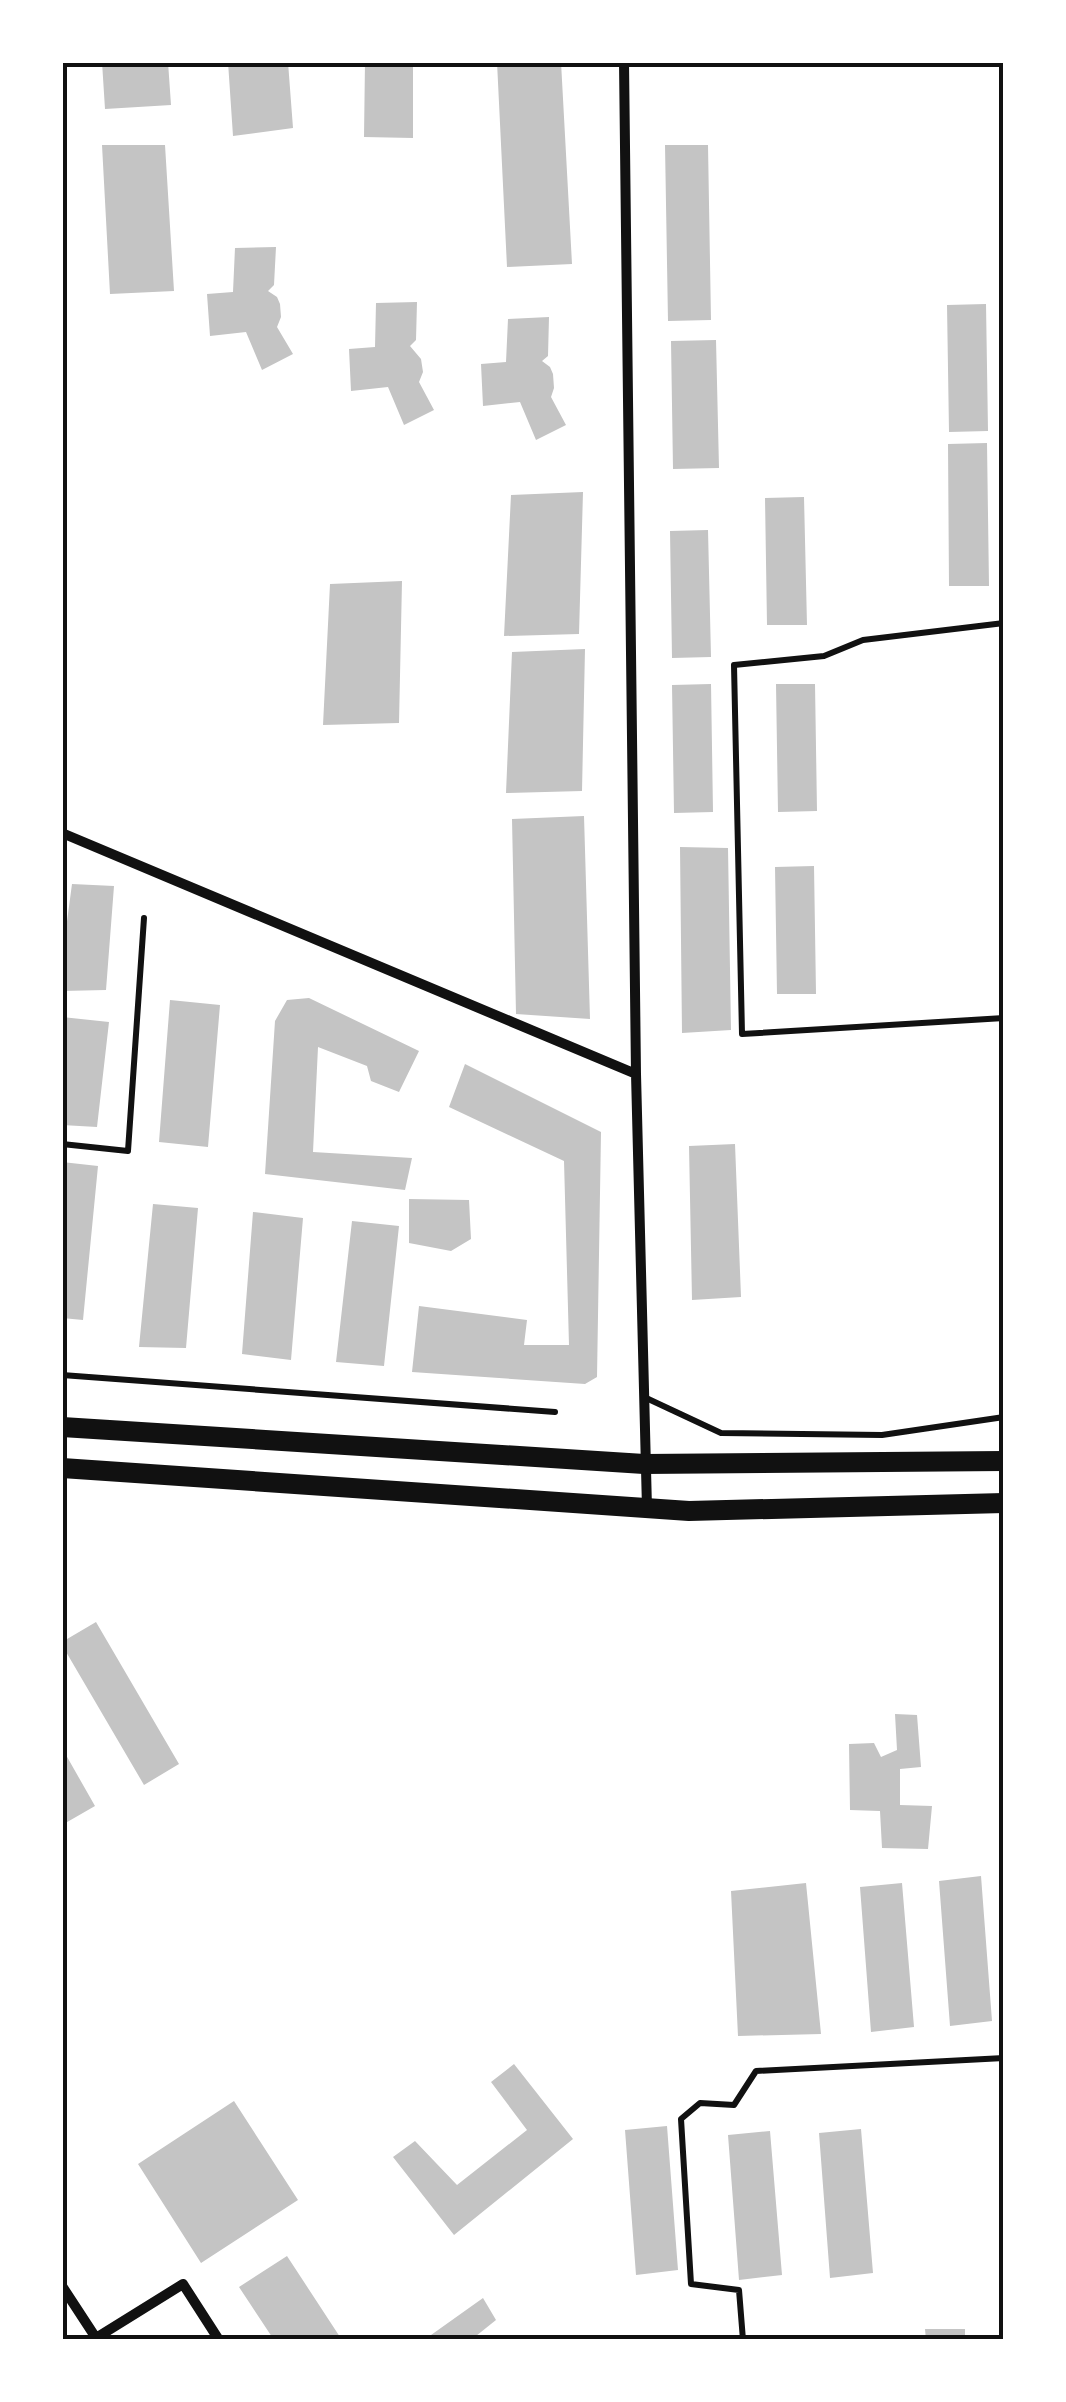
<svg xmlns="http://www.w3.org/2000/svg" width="1066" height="2402" font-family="Roboto,sans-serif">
  <rect width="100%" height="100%" fill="#fff"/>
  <path fill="#c4c4c4" d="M102,62h66l3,43 -66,4z
    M228,62h60l5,66 -60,8z
    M365,62h48v76l-49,-1z
    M497,62h64l11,202 -65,3z
    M102,145h63l9,146 -64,3z
    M665,145h43l3,175 -43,1z
    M276,247l-2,38 -6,6 9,6 3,7 1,13 -4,10 16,27 -31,16 -16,-38 -36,4 -3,-42 26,-2 2,-44z
    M417,302l-1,38 -6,6 11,13 2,13 -4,10 15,28 -30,15 -16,-38 -37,4 -2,-42 26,-2 1,-44z
    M986,304l2,127 -39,1 -2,-127z
    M549,317l-1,39 -6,5 8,6 3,7 1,14 -3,9 15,28 -30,15 -16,-38 -37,4 -2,-42 25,-2 2,-43z
    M716,340l3,128 -46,1 -2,-128z
    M987,443l2,143h-40l-1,-142z
    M583,492l-4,142 -75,2 7,-141z
    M804,497l3,128h-40l-2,-127z
    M708,530l3,127 -39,1 -2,-127z
    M402,581l-3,142 -76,2 7,-141z
    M585,649l-3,142 -76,2 6,-141z
    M711,684l2,128 -39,1 -2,-128z
    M776,684h39l2,127 -39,1z
    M584,816l6,203 -74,-5 -4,-195z
    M680,847l48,1 3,182 -49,3z
    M814,866l2,128h-39l-2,-127z
    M72,884l42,2 -8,104 -44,1v-32z
    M309,998l110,53 -20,41 -28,-11 -4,-15 -49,-19 -5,105 99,6 -7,32 -140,-16 10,-153 12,-21z
    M170,1000l50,5 -12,142 -49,-5z
    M62,1017l47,5 -12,105 -35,-2z
    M465,1064l136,68 -4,245 -12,7 -173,-12 7,-66 108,14 -3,25h45l-5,-184 -115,-54z
    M735,1144l6,153 -49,3 -3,-154z
    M62,1162l36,4 -15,154 -21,-2z
    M409,1199l60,1 2,39 -20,12 -42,-8z
    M153,1204l45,4 -12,140 -47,-1z
    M253,1212l50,6 -12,142 -49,-6z
    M352,1221l47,5 -15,140 -48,-4z
    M96,1622l83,142 -35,21 -82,-140v-3z
    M895,1714l22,1 4,52 -21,2v36l32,1 -4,43 -46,-1 -2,-37 -30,-1 -1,-66 25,-1 7,14 16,-7z
    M62,1748l33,58 -33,19z
    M981,1876l11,145 -42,5 -11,-145z
    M806,1883l15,151 -83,2 -7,-145z
    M902,1883l12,144 -43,5 -11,-145z
    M514,2064l59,75 -119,96 -61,-78 22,-16 42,44 70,-55 -36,-48z
    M234,2101l64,99 -97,63 -63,-99z
    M667,2126l11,144 -42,5 -11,-145z
    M861,2129l12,144 -43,5 -11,-145z
    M770,2131l12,144 -43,5 -11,-145z
    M287,2256l53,81 -3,3h-63l-35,-53z
    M483,2298l13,22 -20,16 1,4h-53z
    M925,2329h40v11h-39z"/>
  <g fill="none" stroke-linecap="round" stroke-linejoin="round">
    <path stroke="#111" stroke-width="6" d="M1004,623l-141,17 -39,16 -90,9 8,369 262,-16
      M62,1144l66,7 16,-233
      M62,1375l493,37
      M644,1397l77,36 161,2 122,-18
      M743,2340l-4,-50 -48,-6 -10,-165 19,-16 34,2 22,-34 248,-13"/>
    <path stroke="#111" stroke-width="10" d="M624,62l12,1012 11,434
      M62,833l574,241
      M62,2286l34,52 87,-54 36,56"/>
    <path stroke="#111" stroke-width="20" d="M62,1427l582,37 360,-3
      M62,1468l627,43 315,-8"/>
  </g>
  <rect width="1066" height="2402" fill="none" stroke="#ffffff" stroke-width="130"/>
  <rect x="65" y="65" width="936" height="2272" fill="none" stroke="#111" stroke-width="4"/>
</svg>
